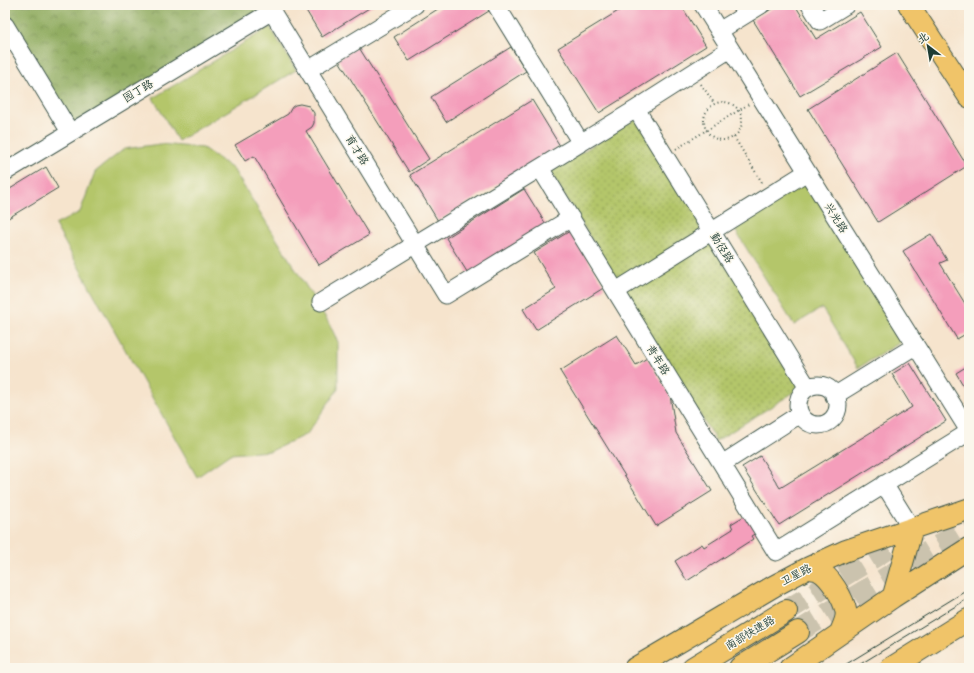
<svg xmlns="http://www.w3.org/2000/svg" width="974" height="673" font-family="'Shantell Sans','LXGW WenKai TC',sans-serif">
  <defs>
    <pattern id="grass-dots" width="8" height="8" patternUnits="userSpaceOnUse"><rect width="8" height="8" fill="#b4c66a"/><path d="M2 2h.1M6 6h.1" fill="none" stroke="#92a258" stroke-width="1.8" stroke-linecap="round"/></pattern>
    <pattern id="forest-crowns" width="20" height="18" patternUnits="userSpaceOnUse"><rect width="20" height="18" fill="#8fab5e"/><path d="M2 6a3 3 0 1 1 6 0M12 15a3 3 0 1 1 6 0" fill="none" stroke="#748c4e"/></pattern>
  </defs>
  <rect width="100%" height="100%" fill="#fbf7ec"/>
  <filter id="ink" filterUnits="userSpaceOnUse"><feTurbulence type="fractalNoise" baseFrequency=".025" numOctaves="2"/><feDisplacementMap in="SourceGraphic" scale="8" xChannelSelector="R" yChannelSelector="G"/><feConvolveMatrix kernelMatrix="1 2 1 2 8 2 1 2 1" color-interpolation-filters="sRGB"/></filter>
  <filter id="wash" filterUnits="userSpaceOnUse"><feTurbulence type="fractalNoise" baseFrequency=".012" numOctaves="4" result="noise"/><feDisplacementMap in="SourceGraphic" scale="16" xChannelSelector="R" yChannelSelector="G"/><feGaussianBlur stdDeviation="0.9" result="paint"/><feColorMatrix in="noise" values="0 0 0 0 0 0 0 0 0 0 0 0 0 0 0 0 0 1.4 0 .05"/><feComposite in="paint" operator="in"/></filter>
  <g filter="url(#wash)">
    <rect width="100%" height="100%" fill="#f6e4cd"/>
    <path fill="url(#grass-dots)" stroke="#6a824f" d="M638,117l166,269 -88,55 -166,-269z"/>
    <path fill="url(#forest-crowns)" stroke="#577449" d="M5,5h263l-198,127 -65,-107z"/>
    <path fill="#b4c66a" stroke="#6a824f" d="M270,27l26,43 -118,71 -25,-43z
      M160,144l43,4 30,21 96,154 9,19v47l-31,45 -36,17 -41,3 -33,23 -142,-252 25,-13 15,-40 29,-23z
      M807,179l99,160 -48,29 -36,-60 -28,17 -62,-100z"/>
    <g id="blocks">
      <path fill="#f49ebb" d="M307,5h67l-52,32 -18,-30z
        M444,5h41l4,6 -80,50 -15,-24z
        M628,5h53l25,41 -107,67 -41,-65z
        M778,5h17l21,34 44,-27 22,35 -82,49 -47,-76z
        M358,46l71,113 -20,13 -71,-113z
        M511,47l15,24 -80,51 -15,-25z
        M897,53l70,113 -89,56 -70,-113z
        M532,100l28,46 -122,75 -28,-46z
        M300,104l9,2 5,7v10l-2,4 -6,4 63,104 -50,30 -65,-109 -9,5 -10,-16 53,-31 4,-7 3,-2z
        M46,167l12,21 -53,32v-28z
        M524,189l23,37 -78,49 -23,-37z
        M570,231l35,56 -69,43 -13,-21 33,-20 -22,-36z
        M931,234l16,26 -7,3 29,47v22l-12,7 -54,-88z
        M617,335l19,30 11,-7 23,37 6,38 36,58 -56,35 -96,-155z
        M910,363l36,58 -167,104 -37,-58 18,-11 20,32 132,-81 -20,-33z
        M969,365v30l-13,-22z
        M746,515l12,17 -7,4 2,3 -66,42 -12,-20 27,-17 2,3 29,-18 -2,-5z"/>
    </g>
  </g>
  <g filter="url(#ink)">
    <use href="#blocks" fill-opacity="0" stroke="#3f564b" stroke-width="1"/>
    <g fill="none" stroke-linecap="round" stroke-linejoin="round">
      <path stroke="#cbc3ae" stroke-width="22" stroke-dasharray="22 11" stroke-linecap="butt" d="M786,611l132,-81
        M798,632l171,-105"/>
      <defs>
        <path id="minor" d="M268,5l178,290 125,-77
          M496,5l85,138
          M703,5l266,426
          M810,5l10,16 26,-16
          M5,25l65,107
          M719,31l42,-26
          M308,70l107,-65
          M636,109l172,279
          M540,168l236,384 193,-120
          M5,172l267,-161
          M616,291l191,-119
          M321,302l315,-193 94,-60
          M798 405a20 20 0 1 1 40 0a20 20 0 1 1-40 0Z
          M834,396l81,-50
          M722,464l78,-50
          M884,484l28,45"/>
        <path id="major" d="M909,5l60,92
          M808,568c3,1 7,1 10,2 12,6 26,29 28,42 1,7 -3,14 -6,21
          M893,597l19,-68
          M635,668l139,-82 34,-18 37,-17 124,-42
          M790,668l103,-71 76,-49
          M891,668l78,-49"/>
        <path id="highway" d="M693,668l93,-57
          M740,668l58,-36"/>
      </defs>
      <use href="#minor" stroke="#3f564b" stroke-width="19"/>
      <use href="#major" stroke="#3f564b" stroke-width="23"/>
      <use href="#highway" stroke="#3f564b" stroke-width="24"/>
      <path stroke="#3f564b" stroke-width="2" stroke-dasharray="1 3" stroke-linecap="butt" d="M701,84l13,19
        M704 121a19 19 0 1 1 38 0a19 19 0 1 1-38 0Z
        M734,137l29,47
        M676,149l73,-45"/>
      <use href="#minor" stroke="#fff" stroke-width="17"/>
      <use href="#major" stroke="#f0c469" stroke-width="21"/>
      <use href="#highway" stroke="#f0c469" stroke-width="22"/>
      <path stroke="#1f3d34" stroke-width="1" d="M840,668l129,-79
        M854,668l115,-70"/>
    </g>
  </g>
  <g text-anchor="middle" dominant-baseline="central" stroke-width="3" stroke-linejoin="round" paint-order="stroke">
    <g font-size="11" fill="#1f3d34" stroke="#fbf7ec">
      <text transform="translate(138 91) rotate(-31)">园丁路</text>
      <text transform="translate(357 150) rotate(58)">育才路</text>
      <text transform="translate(836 218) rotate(58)">兴光路</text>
      <text transform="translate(722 248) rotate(58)">勤径路</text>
      <text transform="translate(658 360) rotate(58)">青年路</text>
      <text transform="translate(796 575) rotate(-27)">卫星路</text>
      <text transform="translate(750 633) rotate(-31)">南部快速路</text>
    </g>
  </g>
  <rect width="974" height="673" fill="none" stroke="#fbf7ec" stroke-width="20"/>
  <g transform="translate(928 46) rotate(329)" stroke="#fbf7ec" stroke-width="3" paint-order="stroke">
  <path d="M0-3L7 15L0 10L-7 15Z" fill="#1f3d34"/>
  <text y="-6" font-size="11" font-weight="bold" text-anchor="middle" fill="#1f3d34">北</text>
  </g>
</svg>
